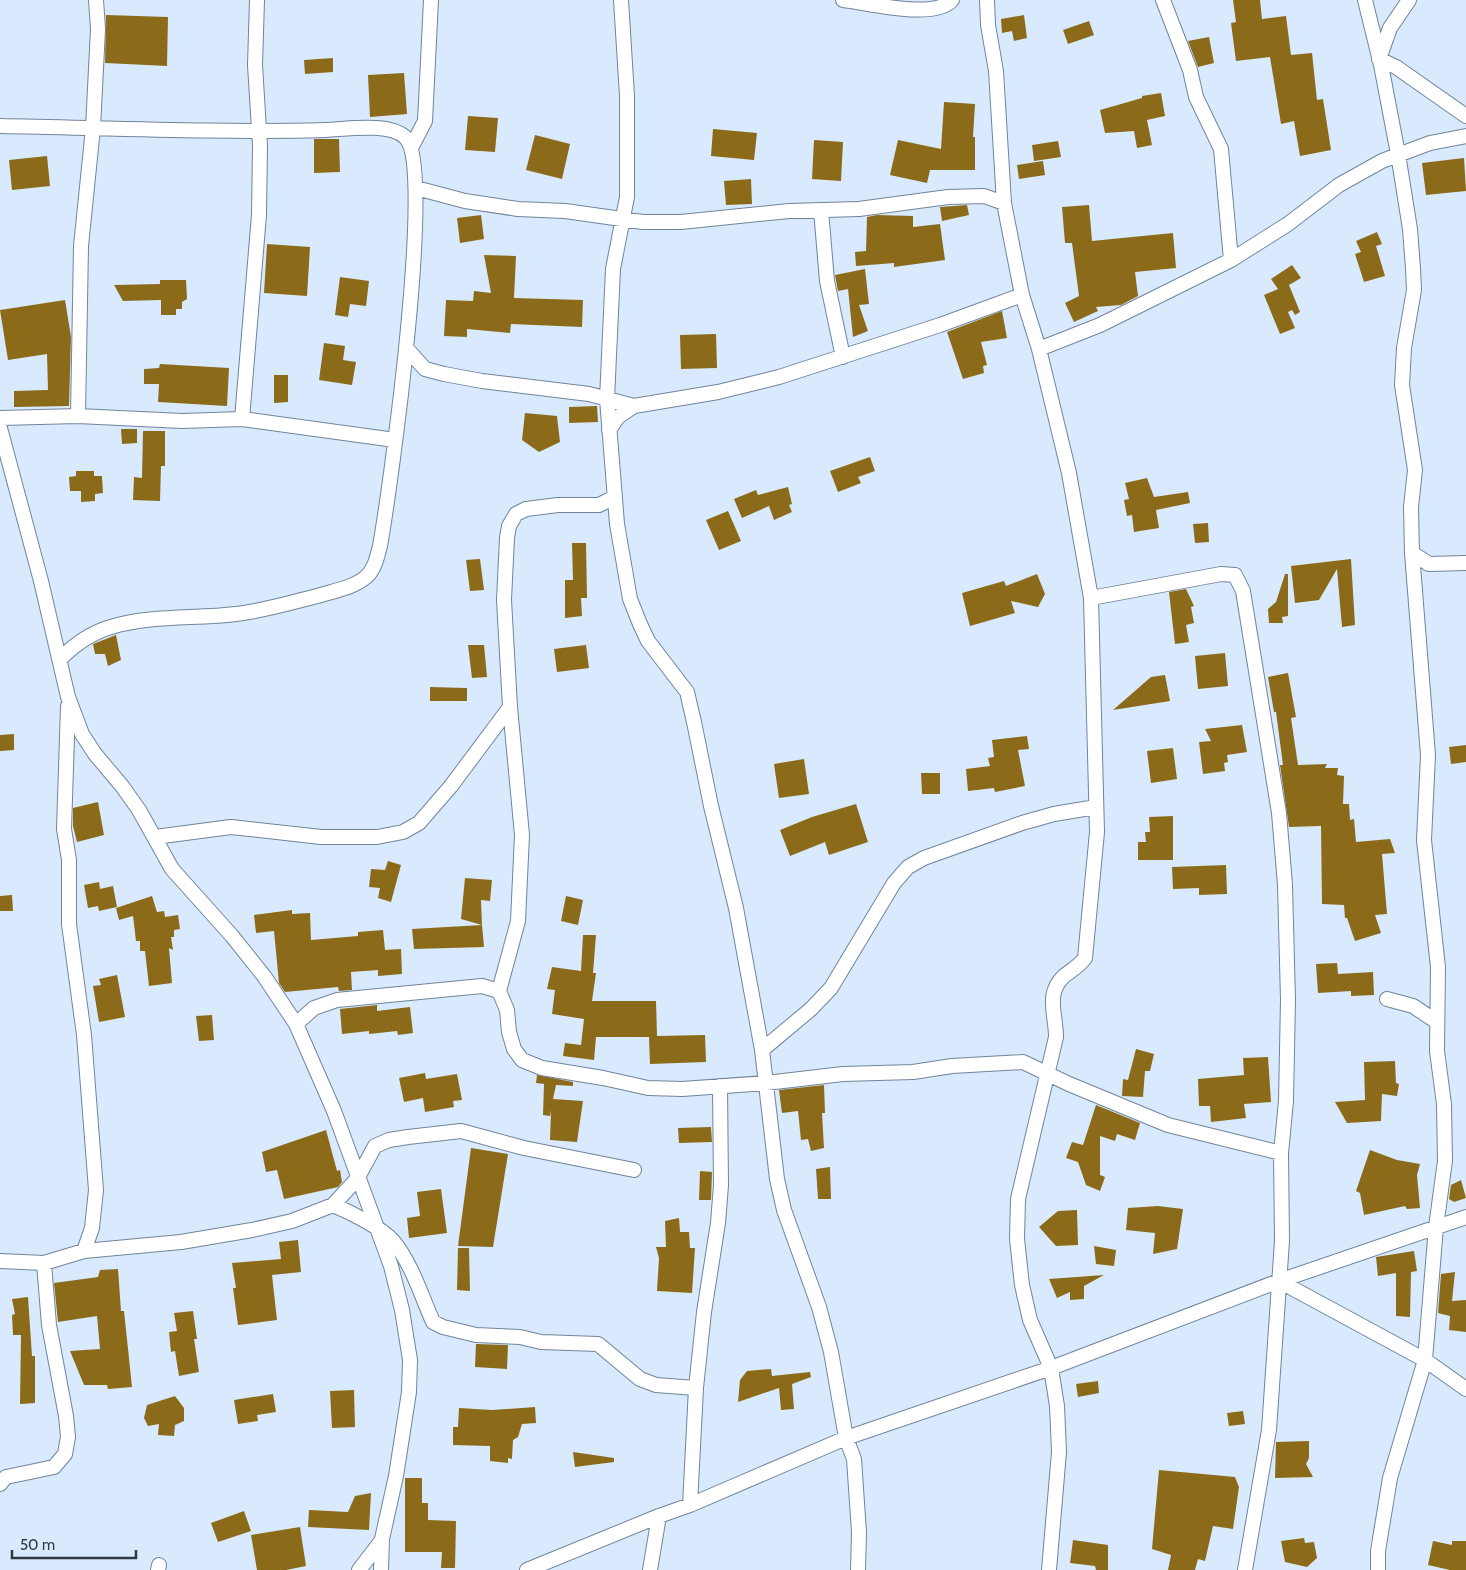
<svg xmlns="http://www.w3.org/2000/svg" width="1466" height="1570" font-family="Cabin,sans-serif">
  <rect width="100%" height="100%" fill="#d9eafe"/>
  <path fill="#8b6b19" d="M1233,0h27l2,19 24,-3 5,39 21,-2 5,47 6,-1 8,51 -31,6 -6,-35 -13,3 -11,-67 -34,4 -5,-38 5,-1z
    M106,15l62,2 -1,49 -62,-3z
    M1024,15l3,23 -13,3 -2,-10 -10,2 -1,-14z
    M1089,21l5,14 -26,9 -5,-14z
    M1209,37l5,26 -16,4 -10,-26z
    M333,58v14l-28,2 -1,-14z
    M404,73l3,41 -37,3 -2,-42z
    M1161,93l4,23 -18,4 5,25 -15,3 -3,-17 -29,2 -5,-23 42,-12v-2z
    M944,102l31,2 -2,33h2v33h-45l-3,13 -37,-8 8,-35 43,9z
    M468,116l30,2 -3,34 -30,-2z
    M713,129l44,4 -3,27 -43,-4z
    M535,135l35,9 -8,35 -36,-9z
    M314,139h25l1,33 -26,1z
    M814,140l29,2 -2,39 -29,-2z
    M1058,141l3,16 -27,4 -2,-16z
    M47,156l3,30 -38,4 -3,-30z
    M1464,158l2,33 -40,4 -4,-32z
    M1043,161l2,14 -26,4 -2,-14z
    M751,179l1,25 -26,1 -2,-24z
    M967,205l2,10 -27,6 -2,-14z
    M1089,205l3,36 81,-8 3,35 -41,4 3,24 -17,9 -25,2 2,4 -24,11 -9,-19 14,-7 -7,-53h-7l-3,-36z
    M481,215l3,24 -24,4 -3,-25z
    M877,215l36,1v11l27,-3 5,36 -51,7v-4l-38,3 -1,-14 11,-1 1,-34z
    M1377,232l5,12 -6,2 9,30 -21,6 -9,-28 6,-2 -5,-11z
    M267,244l43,3 -3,49 -43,-3z
    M484,255l32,1 -2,42 69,2 -1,27 -71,-3 -1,9 -43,-4v8l-23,-1 2,-36 27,1 1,-10 17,2z
    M1292,265l9,13 -12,7 11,27 -5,3 -3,-5 -4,2 7,16 -15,6 -16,-39 14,-6 -7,-10z
    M865,269l4,35 -10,1 9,26 -15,6 -5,-48 -10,2 -3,-16z
    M340,277l29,4 -3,25 -16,-2 -2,13 -13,-2z
    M160,280h26l1,19 -5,3v7h-6v6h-15v-15l-38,1 -9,-16 46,-1z
    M65,300l6,37 -2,69 -55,1v-16l34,-1 -1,-36 -39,6 -8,-50z
    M1002,311l5,27 -26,4 6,23 -4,1 1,7 -21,6 -16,-47z
    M716,334l1,34 -36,1 -1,-34z
    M324,343l21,3 -2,14 13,2 -4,23 -33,-5z
    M160,364l69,4 -2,38 -69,-4 1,-18h-15v-15l15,-1z
    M274,375h14v27l-14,1z
    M597,406l1,16 -29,1v-16z
    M525,413l32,3 3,26 -21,10 -17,-12z
    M121,429h16v14l-15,1z
    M143,431h22v35h-4l-1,35 -27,-1 1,-23 8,1z
    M870,457l5,14 -17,6 3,6 -23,9 -8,-21z
    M76,471h18v5h8l1,17 -8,1v7l-14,1v-11h-11l-1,-14 7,-1z
    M1147,478l7,19 34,-5 2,11 -34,7 3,18 -25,4 -2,-17 -5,1 -3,-16 5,-1 -4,-16z
    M788,487l4,17 -3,1 3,7 -18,8 -5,-14 -27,12 -8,-19 22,-9 2,5z
    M728,511l13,30 -22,9 -13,-30z
    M1208,523l1,19 -14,1 -2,-19z
    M572,543h14l1,55h-6l1,18 -17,2v-38h8z
    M480,559l4,31 -14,1 -4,-31z
    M1351,559l4,66 -13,2 -5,-58 -18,31 -24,3 -4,-37z
    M1037,574l8,20 -7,13 -27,-6 4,12 -45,13 -8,-33 42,-12 2,5z
    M1285,574h3v42l-6,1 1,6h-14l-1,-14 8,-7z
    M1186,589l8,17 -3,1 3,16 -8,2 3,17 -14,2 -6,-52z
    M116,635l5,25 -13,6 -3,-12h-10l-2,-10z
    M468,645h16l3,32 -15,1z
    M586,645l3,23 -32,4 -3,-23z
    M1225,653l3,33 -30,3 -3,-33z
    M1288,673l8,44 -5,1 7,47 29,-1 -2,4h13l-1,7 7,1 -1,28h6l1,16 4,-1 2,23 34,-3 5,14 -13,1 5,60 -12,1 6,18 -26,8 -8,-23h-2l-1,-13 -22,-1 -1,-78 -32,1 -9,-62h3l-7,-53h-2l-6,-35z
    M1165,675l5,26 -57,9 38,-33z
    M430,687l37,1v13h-37z
    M1242,725l5,27 -20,3 1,7 -4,1 1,8 -22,3 -4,-32 12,-1 -6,-12z
    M14,734v16l-14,1v-16z
    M1027,736l2,13 -11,1 7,36 -30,6 -1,-4 -26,3 -2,-22 24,-3 -2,-8 6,-1 -2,-17z
    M1466,745v17l-15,2 -2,-17z
    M1173,748l4,31 -26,4 -4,-32z
    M804,759l5,35 -30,4 -5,-34z
    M921,773h19v21h-18z
    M98,802l6,33 -27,7 -4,-16v-18z
    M856,804l12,38 -39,13 -4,-13 -35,14 -10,-26 32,-13z
    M1173,816v44h-35v-18h8l-1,-10h5l-1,-15z
    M388,861l13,4 -10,37 -13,-4 2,-10 -11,-1 2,-18 14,1z
    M1226,865l1,29 -28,1v-7l-26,1 -1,-22z
    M465,878l27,2 -2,21 -9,-1 1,25 -21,-6z
    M99,882l1,7 13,-3 4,21 -18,4 -1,-5 -10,2 -4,-23z
    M12,895l1,16h-13v-15z
    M152,896l5,16 7,-1 1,6 13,-2 2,14 -6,1v7h-3l2,13 -4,-2 3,35 -23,3 -4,-35h-5v-10h-4l-3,-25 -14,4 -3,-12z
    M566,896l17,4 -5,25 -17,-4z
    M292,910v4l18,-1 1,27 47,-4v-4l25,-2 2,20 16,-1 1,25 -24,2v-6l-27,2 1,18 -13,1 -1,-4 -53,5 -6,-9 -5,-52 -18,2 -2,-18z
    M482,925l2,22 -70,2 -2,-20z
    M583,935h13l-3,38h3l-4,28h64l1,35 48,-1 1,27 -56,2 -1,-27h-53l-2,23 -31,-4 2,-13 16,2 3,-26 -32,-5 3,-24 -8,-1 5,-22 29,4z
    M1337,963l1,11 35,-2 1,23 -23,1v-5l-33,2 -2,-29z
    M117,975l8,42 -26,5 -6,-36 8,-1 -2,-6z
    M377,1005v6l33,-4 3,26 -15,2 -1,-4 -28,3v-3l-27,3 -2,-25z
    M212,1015l2,25 -15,1 -3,-25z
    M1136,1049l18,5 -4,17h-5l-2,26 -21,-1 1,-17 5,1z
    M1268,1057l3,45 -27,2 2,14 -35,4 -1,-16h-11l-1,-27 46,-4 -1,-17z
    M1395,1061l1,22 3,1 -2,12 -15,-2 -1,27 -34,2 -12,-21 30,-2 -1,-38z
    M425,1073l1,6 31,-5 5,26 -9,1 1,6 -29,5 -2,-14 -19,4 -5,-24z
    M537,1075l36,7v4l-17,-1 -3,14 30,2 -6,41 -27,-2 1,-30 -1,6 -7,-1 1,-31 -8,-1z
    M824,1085l1,28h-3l2,35 -13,3 -3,-12 -7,1 -3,-29 -16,2 -3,-23z
    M1096,1105l44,18 -5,17 -18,-6 -2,7 -15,-5v39l5,2 -5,14 -14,-6 -8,-23 -12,-4 6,-16 11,3z
    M711,1127l1,15 -33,1 -1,-15z
    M326,1130l11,41 3,-1 2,12 -4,5 -54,12 -7,-29 -11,2 -4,-20z
    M471,1148l37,6 -15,93 -35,-1z
    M1370,1150l27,10 23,4 -3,11 3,33 -13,1 -2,-3 -41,9 -4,-22 -4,-2z
    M830,1167l1,32h-13l-2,-30z
    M700,1171l12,1 -1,28h-12z
    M1461,1180l5,18 -12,4 -5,-3 2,-14z
    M441,1189l6,44 -38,5 -2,-20 13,-2 -3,-24z
    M1158,1206l25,3 -6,40 -24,5 2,-21 -29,-3 2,-22z
    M1077,1210l1,35 -22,1 -17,-19 19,-16z
    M679,1218l1,14h9l1,16h5l-3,45 -35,-2 2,-33 -3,-11h10l-1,-26z
    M298,1240l3,32 -29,3 5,45 -39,5 -5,-37h3l-4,-25 49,-4 -2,-17z
    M1094,1246l22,4 -2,16 -18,-2z
    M458,1248h11l1,43 -13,-1z
    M1414,1251l3,20 -6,1 -1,45 -14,-1v-43l-18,3 -2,-19z
    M118,1269l3,42h3l8,76 -24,2 -1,-4h-23l-14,-34 30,-2 -3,-33 -39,6 -4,-39 44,-6 2,-7z
    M1455,1272l-3,29 14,-1v32l-17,-2 1,-14 -12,-3 3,-39z
    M1104,1275l-20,11v13l-14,1v-8l-13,6 -8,-19z
    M28,1297l4,59h3v47l-15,1 1,-69h-8l-1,-20 3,-1 -3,-15z
    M193,1311l4,28h-3l5,33 -20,4 -4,-25 -4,1 -2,-20 8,-1 -3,-18z
    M476,1344l32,1 -1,24 -32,-2z
    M771,1369l1,7 38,-4 1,5 -19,7 2,25 -13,1 -2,-22 -41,14 2,-22 7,-9z
    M1098,1381l1,12 -21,4 -2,-13z
    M354,1390l1,37 -23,1 -2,-37z
    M273,1394l3,18 -19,3 1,6 -20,3 -4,-24z
    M175,1396l9,12v13l-9,4 -1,11 -16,-1 1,-11 -11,2 -4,-8 3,-13z
    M535,1407l1,16 -14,1 -4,13 -5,3 -1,19 -4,-1v5l-18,-2v-15l-37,-1v-18h5l1,-19 33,2z
    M1243,1411l2,13 -16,2 -2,-13z
    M1309,1441v17l-3,6 7,13 -38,1 1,-36z
    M573,1452l41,6v4l-39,5z
    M1159,1470l76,7 4,10 -6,42 -20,-3 -8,35 -7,-2 -3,11h-27l3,-15 -19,-6z
    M405,1478h17v25h6v17l28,1 -1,47h-14l1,-16h-37z
    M371,1493l-2,37 -61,-3 1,-17 39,2 7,-16z
    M244,1511l7,20 -33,11 -7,-19z
    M300,1527l6,39 -20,4h-29l-6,-35z
    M1304,1538l1,5 9,-1 3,16 -10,9 -22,-5 -4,-21z
    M1073,1540l35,5v25h-12l-1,-4 -25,-3z
    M1433,1541l19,4v-4h14v29h-16l-22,-5z"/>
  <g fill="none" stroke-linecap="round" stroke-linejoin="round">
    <defs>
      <path id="minor" d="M621,0l6,96v101l-14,72 -6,130 10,125 13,75 10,25 8,17 39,51 7,30 17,84 25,102 26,142 15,129 7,31 35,97 12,45 15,86 8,21 5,73 -1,38
        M843,0c27,3 91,20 109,0
        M987,0l1,25 8,46 8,132 18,92 17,54 30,124 22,125 6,234 -12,126c-6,8 -13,12 -21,18 -19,18 -8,38 -8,61l-38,162 -1,40 5,46 8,35 21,48 6,38 2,46 -10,118
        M1163,0l27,70 6,27 25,52 10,111
        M1365,0l16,65 17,89 12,75 3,39 1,22 -10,58 -2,37 13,85 -4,37 1,46 16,202 -4,85 14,127 -1,84 7,53 1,57 -9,66 -11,133 -35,118 -12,73v19
        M1409,0l-19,28 -11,31 17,8 70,49
        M0,126c108,2 218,7 326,4 21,-1 65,-8 80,8 29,30 -16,352 -26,408 -3,11 -5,23 -14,31 -13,11 -33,14 -49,19 -27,7 -54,15 -81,18 -42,5 -85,1 -125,13 -21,6 -36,17 -51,32
        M412,146l13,-25 6,-121
        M416,188l49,13 53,8 47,2 78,11h38l108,-11 70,-2 89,-12 36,-1 20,7
        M821,210l6,71 16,76
        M407,349l18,20 19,5 38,7 107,13 45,12
        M1039,349l61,-24 131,-65 57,-36 51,-39 43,-24 48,-18 36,-7
        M78,416l3,-170 12,-118 5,-99 -2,-29
        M0,418l78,-2 104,5 60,-2 153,21
        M242,419l17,-204 1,-69 -5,-81 2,-65
        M0,428l41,153 27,116 14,37 13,20 27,32 17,24 33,59 60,67 32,40 32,48 38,87 57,155 11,44 8,50 -1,32 -13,84 -14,63 -1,31
        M609,430l9,-13 16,-11 84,-14 61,-15 161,-52 82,-30
        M1412,553l17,11 37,-1
        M1091,598l130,-24 14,1 8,16 36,222 6,72 3,115 -2,101 -5,52 1,88 -13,189 -24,140
        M68,706l-4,123 5,31v64l15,111 12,155 -4,38 -8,23
        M155,837l76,-10 90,10h56l26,-5 16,-9 32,-37 59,-79
        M499,991l19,-70 4,-86 -12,-128 -6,-107 3,-62 2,-12 7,-12 10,-5 32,-4h41l16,-8
        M1387,999l26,7 24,16
        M296,1024l18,-16 23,-8 145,-14 17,5 8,19 2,22 5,17 8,11 20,8 61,10 45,10 34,1 84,-6 77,-9 70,-2 39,-6 71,-4 46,22 99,41 113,28
        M762,1050l49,-41 20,-21 63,-105 14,-16 16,-9 98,-35 32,-9 42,-7
        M333,1205c17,7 49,23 60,36 19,23 28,54 40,81l10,5 33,8 44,2 21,5 57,2 42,35 16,6 40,3
        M0,1261l44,2 40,-12 97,-9 71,-12 40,-9 41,-16 24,-26 18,-33 14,-6 19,-3 53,-6 63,17 110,22
        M1279,1281l146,79 41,29
        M0,1484l6,-7 48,-10 11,-13 3,-17 -2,-21 -17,-91 -5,-62
        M690,1505l6,-117 8,-76 14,-89 3,-38 -1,-99
        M158,1570l1,-5
        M359,1570l23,-30
        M527,1570l132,-54 31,-11 156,-67 205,-70 228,-87 187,-64
        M650,1570l9,-54"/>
    </defs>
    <use href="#minor" stroke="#71849a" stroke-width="16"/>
    <use href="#minor" stroke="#fff" stroke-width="14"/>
  </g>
  <path d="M12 1550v8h124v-8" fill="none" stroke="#303842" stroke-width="2.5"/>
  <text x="20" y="1550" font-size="15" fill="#303842" stroke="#d9eafe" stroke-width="4" paint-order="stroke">50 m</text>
</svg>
